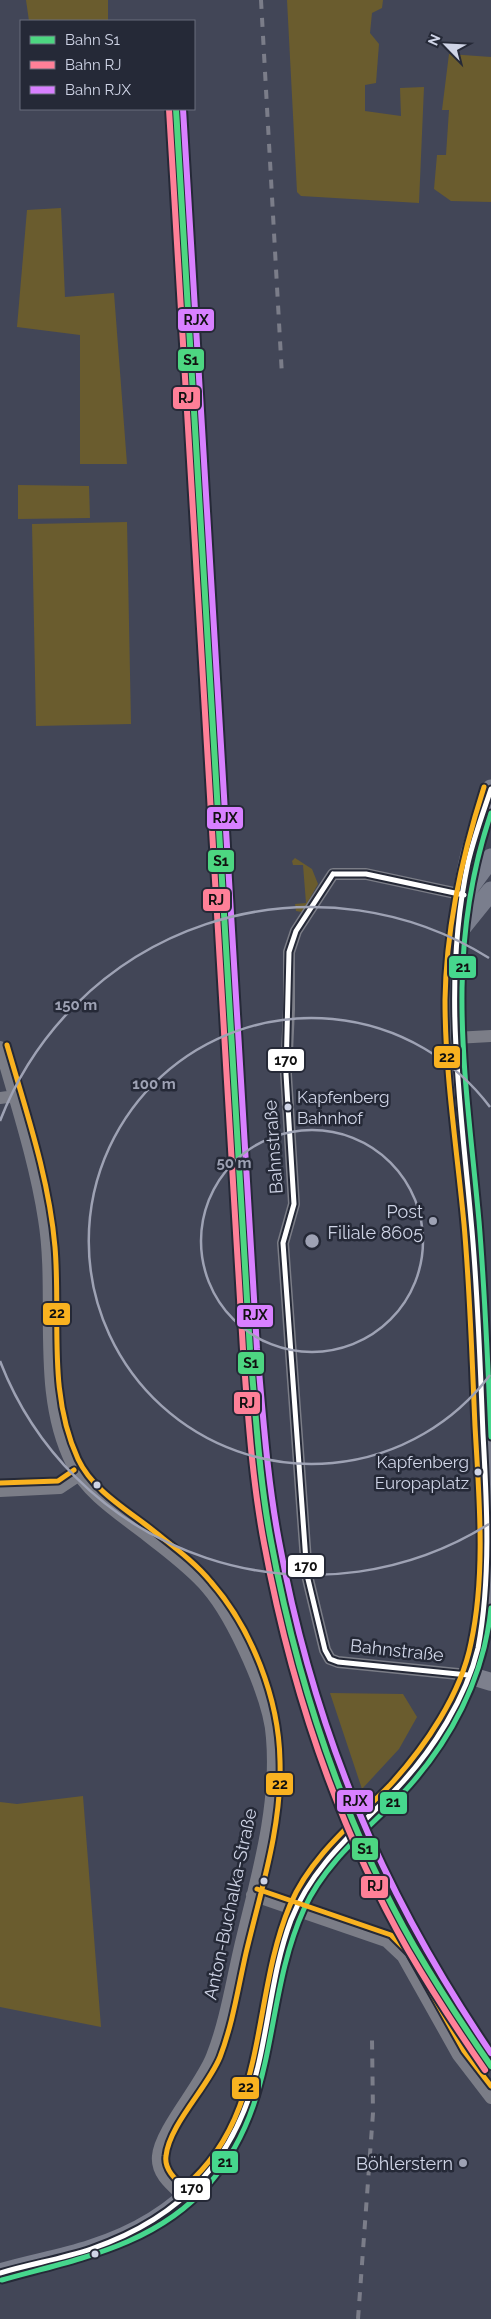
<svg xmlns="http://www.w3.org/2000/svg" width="491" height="2319" font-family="Raleway,sans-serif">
  <rect width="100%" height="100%" fill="#424657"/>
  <path fill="#6a5c2e" d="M26,0h82v21h-79z
    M287,0h96l-1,8 -10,5 -2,20 9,11 -3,39 -11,2v26l36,5 -1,-28 24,-1 -5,116 -118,-7 -4,-4z
    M449,54l42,3v145l-40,-1 -17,-12 3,-34h9l3,-45h-7z
    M61,208l4,89 49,-4 13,171h-47v-129l-63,-8 10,-117z
    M18,485l71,1 1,32 -72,1z
    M127,522l4,202 -95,2 -4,-202z
    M295,858l17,11 6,15 -16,28 -6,-1 -1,-7 11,-1 -3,-38h-10l-1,-4z
    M330,1693l73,1 14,23 -18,32 -37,40z
    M83,1796l18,231 -101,-20v-205l17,2z"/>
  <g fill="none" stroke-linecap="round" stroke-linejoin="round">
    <path stroke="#7b7d87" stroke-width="12" d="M464,895l-98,-21h-33l-37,57 -7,21v57l-3,65 8,130 -11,39 24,332 18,75 5,9 8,3 130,13
      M455,1038l36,-2
      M0,1047c16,57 35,114 44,172 13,79 -9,172 28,245 15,30 47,50 73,70 21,17 44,33 62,54 26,30 63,111 65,150 6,72 -17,144 -33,213 -8,35 -14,72 -27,105 -11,29 -52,74 -54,100 -2,18 14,30 26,41
      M0,1098l15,-2
      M0,1491l60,-3 18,-12
      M252,1895l134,46 17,16 55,98 33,43"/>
    <path stroke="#7d808d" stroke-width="18" d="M468,1675l23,7"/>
    <path stroke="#7a7e8d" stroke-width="19" d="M466,892l25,-34
      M458,932l33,-41
      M0,2273c30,-9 61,-14 91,-24 92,-29 150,-93 168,-187 11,-52 16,-109 39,-158 23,-48 63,-79 99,-116 32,-33 70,-95 81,-140 13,-64 8,-156 5,-222 -4,-68 -6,-137 -12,-205 -8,-85 -23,-172 -17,-257 3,-32 8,-78 16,-110 6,-22 14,-43 21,-65"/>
    <path stroke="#7b7d89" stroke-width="4" stroke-dasharray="9 9" stroke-linecap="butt" d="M261,0l21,376
      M358,2319l15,-206 -1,-74"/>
    <defs>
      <path id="bus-1" d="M333,874l-37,57 -7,21 -3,122 8,130 -11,39 24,332 18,75 5,9 8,3 130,13
        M333,874h33l98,21
        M0,2273c30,-9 61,-14 91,-24 93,-32 147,-92 168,-187 11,-48 15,-97 32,-142 22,-56 67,-91 107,-133 35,-37 68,-89 80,-139 13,-69 9,-144 5,-214 -3,-71 -5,-143 -12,-214 -11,-122 -29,-235 -3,-357 6,-26 15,-50 23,-74"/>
      <path id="bus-2" d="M491,813c-48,142 -25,264 -12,408 6,72 9,144 12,216
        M2,2280c75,-21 153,-34 207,-96 72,-83 53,-182 95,-275 21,-47 63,-79 98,-115 48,-51 82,-116 89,-186"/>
      <path id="bus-3" d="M7,1045c19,66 42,133 48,202 6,71 -8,145 23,212 14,30 46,49 72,69 21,17 44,33 61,54 41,47 68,117 69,179 2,65 -19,129 -34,192 -8,35 -13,70 -26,104 -12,30 -51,68 -54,99 -2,13 9,23 18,31 86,-72 66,-187 106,-282 21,-49 64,-83 100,-120 35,-38 71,-91 81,-142 15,-70 8,-146 4,-217 -3,-67 -5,-135 -11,-202 -7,-75 -19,-149 -19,-224 1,-73 17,-144 39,-213
        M0,1483l58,-2 16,-11
        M257,1889l134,46 18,18 55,98 27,35"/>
    </defs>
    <use href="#bus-1" stroke="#252937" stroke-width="9"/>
    <use href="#bus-2" stroke="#252937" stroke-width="9"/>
    <use href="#bus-3" stroke="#252937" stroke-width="9"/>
    <use href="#bus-1" stroke="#fff" stroke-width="5"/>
    <use href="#bus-2" stroke="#46d78d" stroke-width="5"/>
    <use href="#bus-3" stroke="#f9b220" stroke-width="5"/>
    <defs>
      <path id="rail-1" d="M176,109l74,1241c6,64 9,128 21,191 26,141 72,280 143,405 24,41 50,81 77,120"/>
      <path id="rail-2" d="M169,109l74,1241c5,65 9,129 21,193 26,141 72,281 144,407 24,41 50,81 77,120"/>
      <path id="rail-3" d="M183,109l74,1240c6,64 10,129 22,192 35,190 103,352 212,512"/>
    </defs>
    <use href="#rail-1" stroke="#252937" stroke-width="10"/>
    <use href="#rail-2" stroke="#252937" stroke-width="10"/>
    <use href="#rail-3" stroke="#252937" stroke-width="10"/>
    <use href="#rail-1" stroke="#4dd681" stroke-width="6"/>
    <use href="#rail-2" stroke="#ff8098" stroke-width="6"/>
    <use href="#rail-3" stroke="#d880ff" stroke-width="6"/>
  </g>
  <g fill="none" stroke="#9ea2b4" stroke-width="2.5">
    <circle cx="312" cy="1241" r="111"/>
    <path d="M490 1375A223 223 0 1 1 490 1107"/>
    <path d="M489 1524A334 334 0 0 1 0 1361M0 1121A334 334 0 0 1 489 958"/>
  </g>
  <g fill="#cfd4e6" stroke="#252937" stroke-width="2">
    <circle cx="288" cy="1107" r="4.5"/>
    <circle cx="478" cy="1472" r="4.5"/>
    <circle cx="97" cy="1485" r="4.5"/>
    <circle cx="264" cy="1881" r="4.5"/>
    <circle cx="95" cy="2254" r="4.5"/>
  </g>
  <g fill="#9ea2b4" stroke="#252937" stroke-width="2">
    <circle cx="433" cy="1221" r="5"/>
    <circle cx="463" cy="2163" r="5"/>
  </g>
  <g text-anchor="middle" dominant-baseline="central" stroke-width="5" stroke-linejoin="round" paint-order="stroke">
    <g font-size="17" fill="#cfd4e6" stroke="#252937" text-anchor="start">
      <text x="297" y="1097">Kapfenberg<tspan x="297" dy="21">Bahnhof</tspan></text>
      <text x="469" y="1462" text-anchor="end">Kapfenberg<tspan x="469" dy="21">Europaplatz</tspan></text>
    </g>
    <g font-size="18" fill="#cfd4e6" stroke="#252937">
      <text transform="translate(273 1147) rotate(-94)">Bahnstraße</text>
      <text transform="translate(397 1650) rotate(6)">Bahnstraße</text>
      <text transform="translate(230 1904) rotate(-78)">Anton-Buchalka-Straße</text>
    </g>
    <g font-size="18" fill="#cfd4e6" stroke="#252937" text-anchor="end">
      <text x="423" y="1211">Post<tspan x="423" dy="21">Filiale 8605</tspan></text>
      <text x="453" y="2163">Böhlerstern</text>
    </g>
  </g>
  <circle cx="312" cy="1241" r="8" fill="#9ea2b4" stroke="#252937" stroke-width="2.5"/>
  <g font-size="15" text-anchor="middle" font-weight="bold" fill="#9ea2b4" stroke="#252937" stroke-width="5" stroke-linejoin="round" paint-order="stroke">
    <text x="76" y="1010">150 m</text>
    <text x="154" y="1089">100 m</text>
    <text x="234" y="1168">50 m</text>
  </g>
  <g stroke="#252937" stroke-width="2">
    <rect x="177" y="308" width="38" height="24" rx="5" fill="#d880ff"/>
    <rect x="177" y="348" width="28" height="24" rx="5" fill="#4dd681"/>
    <rect x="172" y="386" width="29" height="24" rx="5" fill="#ff8098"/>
    <rect x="206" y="806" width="38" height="24" rx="5" fill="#d880ff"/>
    <rect x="207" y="849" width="28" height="24" rx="5" fill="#4dd681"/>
    <rect x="202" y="888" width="29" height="24" rx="5" fill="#ff8098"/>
    <rect x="448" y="955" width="29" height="24" rx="5" fill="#46d78d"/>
    <rect x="433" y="1045" width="28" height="24" rx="5" fill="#f9b220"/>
    <rect x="267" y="1048" width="38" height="24" rx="5" fill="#fff"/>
    <rect x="42" y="1302" width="29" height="24" rx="5" fill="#f9b220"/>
    <rect x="236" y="1304" width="38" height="24" rx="5" fill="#d880ff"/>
    <rect x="237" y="1351" width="28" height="24" rx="5" fill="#4dd681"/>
    <rect x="233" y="1391" width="28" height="24" rx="5" fill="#ff8098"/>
    <rect x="287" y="1554" width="38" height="24" rx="5" fill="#fff"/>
    <rect x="265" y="1772" width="29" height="24" rx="5" fill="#f9b220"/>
    <rect x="336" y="1789" width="38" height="24" rx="5" fill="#d880ff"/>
    <rect x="379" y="1791" width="29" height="24" rx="5" fill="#46d78d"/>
    <rect x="351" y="1837" width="28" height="24" rx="5" fill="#4dd681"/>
    <rect x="360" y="1875" width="29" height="24" rx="5" fill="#ff8098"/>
    <rect x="231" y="2076" width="29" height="24" rx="5" fill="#f9b220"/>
    <rect x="211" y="2150" width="28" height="24" rx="5" fill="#46d78d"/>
    <rect x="173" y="2177" width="38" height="24" rx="5" fill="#fff"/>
  </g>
  <g font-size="14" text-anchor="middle" font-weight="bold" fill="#111">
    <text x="196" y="325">RJX</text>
    <text x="191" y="365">S1</text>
    <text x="186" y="403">RJ</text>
    <text x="225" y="823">RJX</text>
    <text x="221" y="866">S1</text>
    <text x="216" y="905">RJ</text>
    <text x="463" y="972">21</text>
    <text x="447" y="1062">22</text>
    <text x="286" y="1065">170</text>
    <text x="57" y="1318">22</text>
    <text x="255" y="1320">RJX</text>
    <text x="251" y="1368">S1</text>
    <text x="247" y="1408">RJ</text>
    <text x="306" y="1571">170</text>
    <text x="280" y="1789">22</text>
    <text x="355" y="1806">RJX</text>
    <text x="393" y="1807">21</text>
    <text x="365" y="1854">S1</text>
    <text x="375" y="1891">RJ</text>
    <text x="246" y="2092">22</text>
    <text x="225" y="2167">21</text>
    <text x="192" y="2193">170</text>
  </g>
  <rect x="20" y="20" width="175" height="90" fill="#252937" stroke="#696d7d"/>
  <rect x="30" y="36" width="25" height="8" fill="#4dd681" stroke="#696d7d"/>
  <text x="65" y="45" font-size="15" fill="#cfd4e6">Bahn S1</text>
  <rect x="30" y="61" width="25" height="8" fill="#ff8098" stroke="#696d7d"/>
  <text x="65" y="70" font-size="15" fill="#cfd4e6">Bahn RJ</text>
  <rect x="30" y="86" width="25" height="8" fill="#d880ff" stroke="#696d7d"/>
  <text x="65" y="95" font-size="15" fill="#cfd4e6">Bahn RJX</text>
  <g transform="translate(446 45) rotate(294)" stroke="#252937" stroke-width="4" paint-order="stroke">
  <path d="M0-4L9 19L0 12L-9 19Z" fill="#cfd4e6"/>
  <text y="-8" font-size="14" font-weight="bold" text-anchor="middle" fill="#cfd4e6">N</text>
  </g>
</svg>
